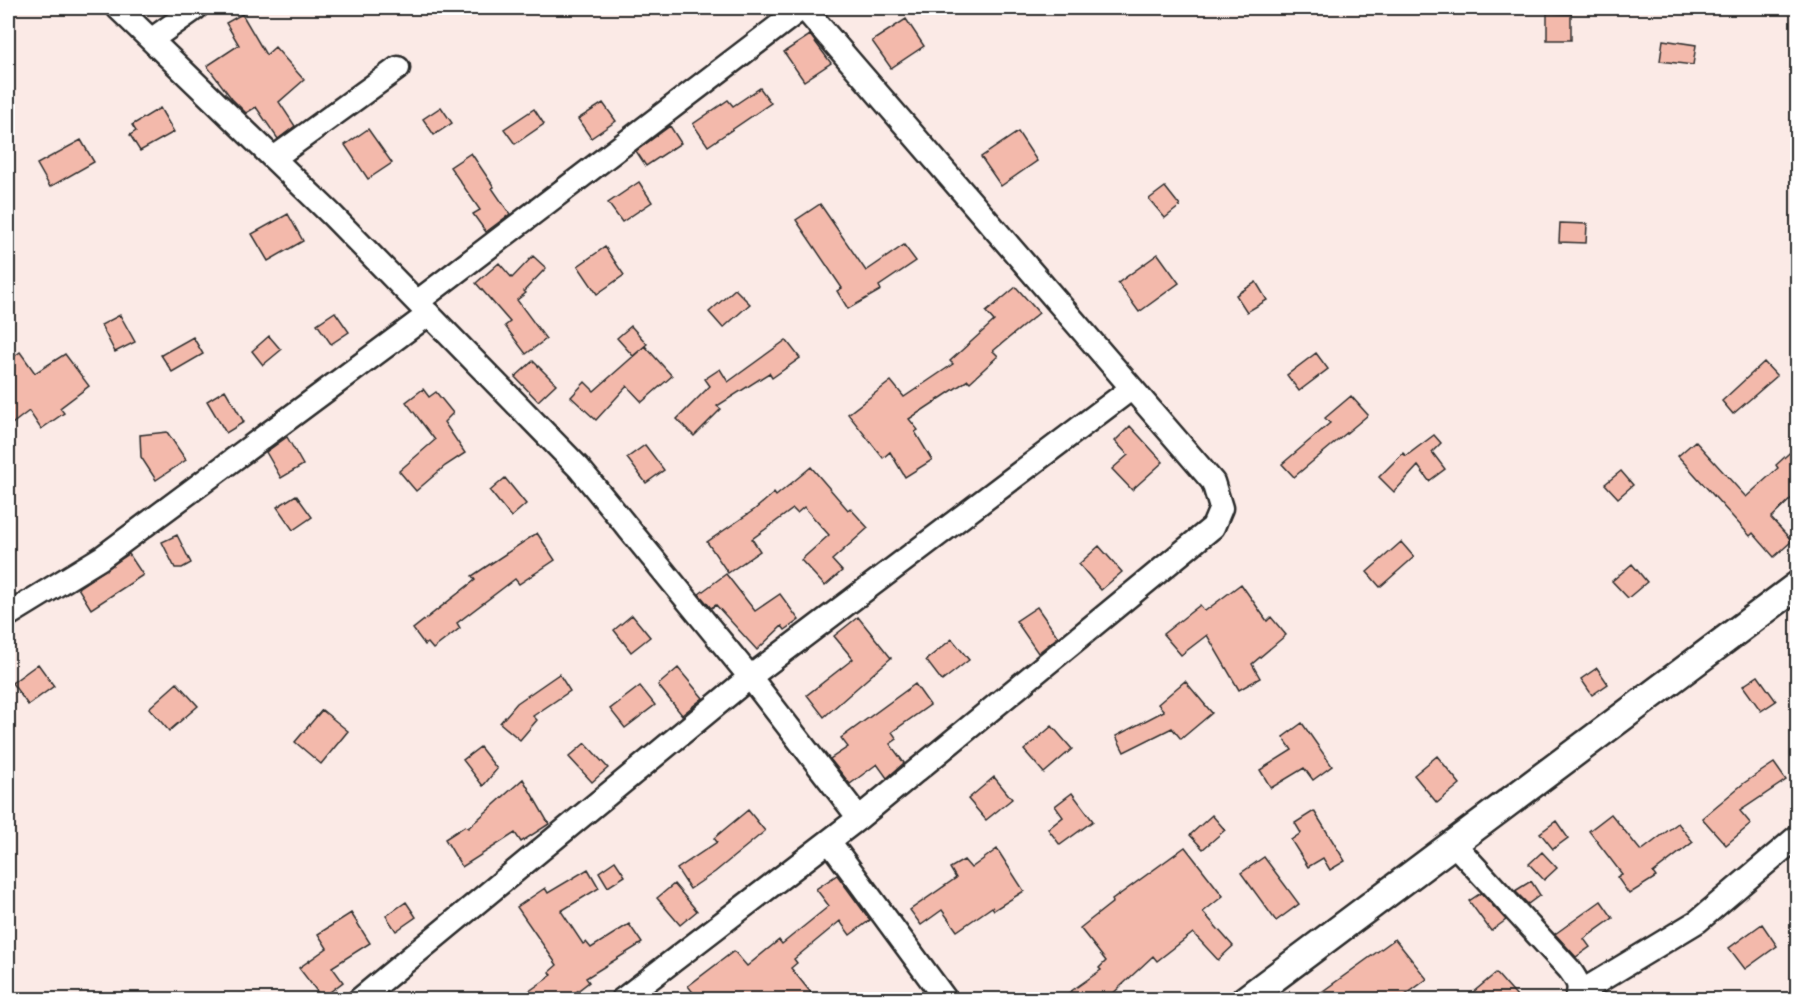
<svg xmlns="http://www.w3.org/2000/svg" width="1805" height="1007" font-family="Delius,sans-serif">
  <rect width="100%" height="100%" fill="#fbeae6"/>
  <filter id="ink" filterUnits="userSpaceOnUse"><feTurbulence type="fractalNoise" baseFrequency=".0167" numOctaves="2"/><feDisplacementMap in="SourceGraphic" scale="12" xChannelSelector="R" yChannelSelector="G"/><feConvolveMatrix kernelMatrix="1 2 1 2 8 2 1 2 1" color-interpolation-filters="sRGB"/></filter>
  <g filter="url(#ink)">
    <path fill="#f3b9ab" stroke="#2b2b2b" stroke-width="1.5" d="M1547,13l24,1v26h-24z
      M242,14l24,41 9,-8 29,33 -25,22 16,24 -17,13 -22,-32 -10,6 -14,-14 -25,-33 32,-21 -13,-22z
      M906,19l18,27 -33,22 -19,-27z
      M810,35l21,28 -27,18 -20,-29z
      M1663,40l33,5 -3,20 -33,-4z
      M760,88l11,15 -63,43 -15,-22 35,-24 5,6z
      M603,103l13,18 -25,17 -13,-19z
      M441,107l11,16 -18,12 -11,-16z
      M160,108l14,24 -34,19 -10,-16 6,-4 -4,-6z
      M534,109l10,15 -29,20 -11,-15z
      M670,126l11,17 -35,23 -10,-15z
      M368,129l24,34 -24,16 -23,-34z
      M1018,132l19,29 -36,25 -20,-29z
      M81,140l13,22 -44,25 -13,-23z
      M471,153l23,34 -2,1 18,26 -24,18 -13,-18 7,-4 -30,-43z
      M639,182l13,20 -30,20 -14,-19z
      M1165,187l15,19 -15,12 -16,-19z
      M820,204l46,67 38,-26 12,16 -37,25 2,4 -33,19 -11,-18 5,-3 -46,-68z
      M288,214l15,27 -35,20 -16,-27z
      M1560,223l27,1 -1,19 -27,-1z
      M605,247l19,28 -27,19 -19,-28z
      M1158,254l21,29 -40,29 -21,-29z
      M533,256l13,12 -22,23 2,2 -9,7 29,39 -20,15 -21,-28 5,-4 -34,-39 23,-20 13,15z
      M1256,282l11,18 -20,12 -11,-17z
      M1016,287l23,26 -46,38 5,5 -28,26 -2,-2 -59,39 9,11 -3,2 17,28 -27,17 -15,-25 -7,6 -35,-44 43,-33 13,16 49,-33 -3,-3 44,-40 -8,-9z
      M735,289l15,15 -27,24 -14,-16z
      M335,312l14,20 -18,12 -14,-20z
      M120,315l15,27 -20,10 -14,-27z
      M631,326l16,18 -14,12 -16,-18z
      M269,336l12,14 -18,15 -11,-14z
      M193,337l10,17 -31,18 -11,-17z
      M786,340l14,18 -28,20 -3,-5 -52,33 4,3 -27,27 -17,-17 33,-33 -5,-7 15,-10 8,13z
      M645,346l27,30 -30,26 -15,-16 -31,34 -25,-23 14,-15 9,9z
      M20,352l15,21 30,-19 24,32 -29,22 4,5 -23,16 -12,-18 -21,16v-66z
      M1316,353l12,16 -29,22 -12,-16z
      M533,361l23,23 -18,17 -23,-24z
      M1764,362l13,14 -44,38 -11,-13z
      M423,389l6,8 7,-5 17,21 -9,9 21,31 -20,13 -29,25 -17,-20 36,-31 -29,-38z
      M225,390l19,32 -18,11 -19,-32z
      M1351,396l17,19 -74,62 -12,-13 48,-41 -5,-5z
      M1130,426l33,36 -31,28 -20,-21 16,-14 -13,-14z
      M167,432l19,28 -30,20 -15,-23 -1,-22z
      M1434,435l7,8 -9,9 13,17 -16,12 -11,-15 -24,26 -15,-15 24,-24 3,3z
      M287,437l16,28 -22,13 -15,-26z
      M1695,441l51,56 32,-29 -2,-3 21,-19v47l-26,25 21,23 -18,16 -21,-24 -3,3 -72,-80z
      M645,445l19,25 -18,13 -19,-25z
      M811,467l37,43 2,-2 18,20 -36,32 10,11 -17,15 -24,-26 28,-25 -25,-28 -7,6 -4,-4 -41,30 8,12 -32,22 -21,-31 47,-32 20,-17 2,3z
      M1621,471l12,14 -15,13 -13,-14z
      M505,478l21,26 -15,13 -21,-26z
      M296,495l16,22 -19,13 -16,-23z
      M537,533l18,27 -36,24 -4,-5 -58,44 3,5 -27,21 -5,-6 -3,2 -12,-16 62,-49 -3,-4z
      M177,535l14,28 -9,5h-7l-13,-26z
      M1401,542l13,15 -34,30 -13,-15z
      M1099,546l23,26 -21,18 -22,-26z
      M129,554l14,21 -52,34 -13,-21z
      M1632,564l15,18 -19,16 -16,-17z
      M726,574l29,37 25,-17 19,26 -14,10 -3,-4 -25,24 -41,-45 -5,3 -12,-14z
      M1241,584l26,37 4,-4 15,18 -34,29 8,14 -21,12 -32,-55 -26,20 -18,-21 37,-29 5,6z
      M1037,607l21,30 -20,16 -22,-32z
      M632,615l18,22 -19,15 -17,-22z
      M858,617l33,41 -67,59 -17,-22 46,-36 -19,-23z
      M952,639l17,21 -27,21 -16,-21z
      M38,664l16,22 -26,19 -16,-22z
      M678,668l25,30 -21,17 -24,-30z
      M1597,668l11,16 -16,11 -11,-16z
      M559,674l11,17 -37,25 4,4 -17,20 -20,-17 17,-20z
      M1758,676l18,25 -15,10 -18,-25z
      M1185,681l27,32 -31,26 -9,-11 -48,24 -8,-16 48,-25 -6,-7z
      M177,683l21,23 -29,25 -20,-23z
      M915,684l15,21 -38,27 5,7 -7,5 14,19 -17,15 -10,-14 -27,20 -20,-25 18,-12 -7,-9z
      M640,686l15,19 -30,23 -15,-19z
      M322,710l26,21 -27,33 -26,-22z
      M1302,723l30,43 -19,14 -9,-12 -33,20 -11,-18 32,-20 -9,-13z
      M1052,726l20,23 -28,24 -20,-23z
      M585,743l23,25 -16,14 -23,-25z
      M480,747l17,22 -14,17 -20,-26z
      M1437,756l23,28 -23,19 -23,-28z
      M1774,763l12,17 -46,31 11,13 -25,21 -24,-27 42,-35z
      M994,777l18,22 -26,21 -18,-21z
      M523,779l26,45 -28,18 -6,-9 -53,34 -17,-28 20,-13 3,2z
      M1072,793l21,28 -33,24 -12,-16 15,-12 -8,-11z
      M748,810l17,21 -50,41 -25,17 -13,-20 40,-27 -3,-4z
      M1314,811l31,50 -15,9 -7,-12 -15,9 -17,-27 10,-7 -6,-10z
      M1611,814l30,37 37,-28 15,19 -40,31 3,4 -27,17 -12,-17 5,-3 -33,-43z
      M1212,815l13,15 -22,19 -13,-14z
      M1556,821l12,17 -15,11 -13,-16z
      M1185,847l38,49 -20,16 30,34 -15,14 -25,-27 -36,28 -4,-5 -46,43h-47l41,-29 -2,-2 7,-7 -26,-33 33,-26 -1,-2z
      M997,849l27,42 -30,19 -2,-3 -35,24 -15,-21 -21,15 -11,-15 46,-32 -6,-10 14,-8 7,8z
      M1542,852l15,16 -13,12 -15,-16z
      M1264,857l35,47 -23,17 -35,-48z
      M615,861l10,15 -17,11 -9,-15z
      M588,869l11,19 -38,23 22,33 3,-2 5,6 38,-24 13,19 -56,35 3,4 -22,17h-49l34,-24 -3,-3 8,-7 -40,-58 28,-19 3,5z
      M837,875l33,45 -20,15 -10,-14 -46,38 3,4 -6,5 25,31h-118l-10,-13 46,-35 13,15 32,-26 3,4 47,-38 -13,-17z
      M1531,881l9,14 -12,9 -13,-13z
      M674,884l23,27 -17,14 -23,-27z
      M1481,893l25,27 -15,11 -22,-30z
      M1601,901l12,17 -29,21 6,8 -14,10 -21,-23z
      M406,902l10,15 -20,14 -10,-15z
      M351,913l19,30 -38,24 11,15 -21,16 -23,-30 28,-20 -9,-14z
      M1762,924l15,22 -32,23 -16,-21z
      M1395,939l32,40 -27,20h-88z
      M1496,973l23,26h-54z"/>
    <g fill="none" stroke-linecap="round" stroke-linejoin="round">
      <defs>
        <path id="minor" d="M118,8l213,206 248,254 171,209 109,141
          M151,40l45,-32
          M274,158l124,-90
          M417,302l385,-294
          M8,615l93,-57 328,-244
          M829,841l117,159
          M1453,843l116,126c8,11 13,17 7,31
          M1579,993l119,-72 100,-85
          M359,1000l391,-323 382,-289
          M622,1000l237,-182 354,-291 8,-19 -8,-26 -409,-474"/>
        <path id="tertiary" d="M1245,1000l553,-415"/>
      </defs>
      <use href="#minor" stroke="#2b2b2b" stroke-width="27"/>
      <use href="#tertiary" stroke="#2b2b2b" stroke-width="32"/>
      <use href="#minor" stroke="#fff" stroke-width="22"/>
      <use href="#tertiary" stroke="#fff" stroke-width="27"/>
    </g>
  </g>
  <rect width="1805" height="1007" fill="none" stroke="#fff" stroke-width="30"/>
  <rect x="15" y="15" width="1775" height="977" fill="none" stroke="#2b2b2b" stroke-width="2" filter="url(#ink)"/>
</svg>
